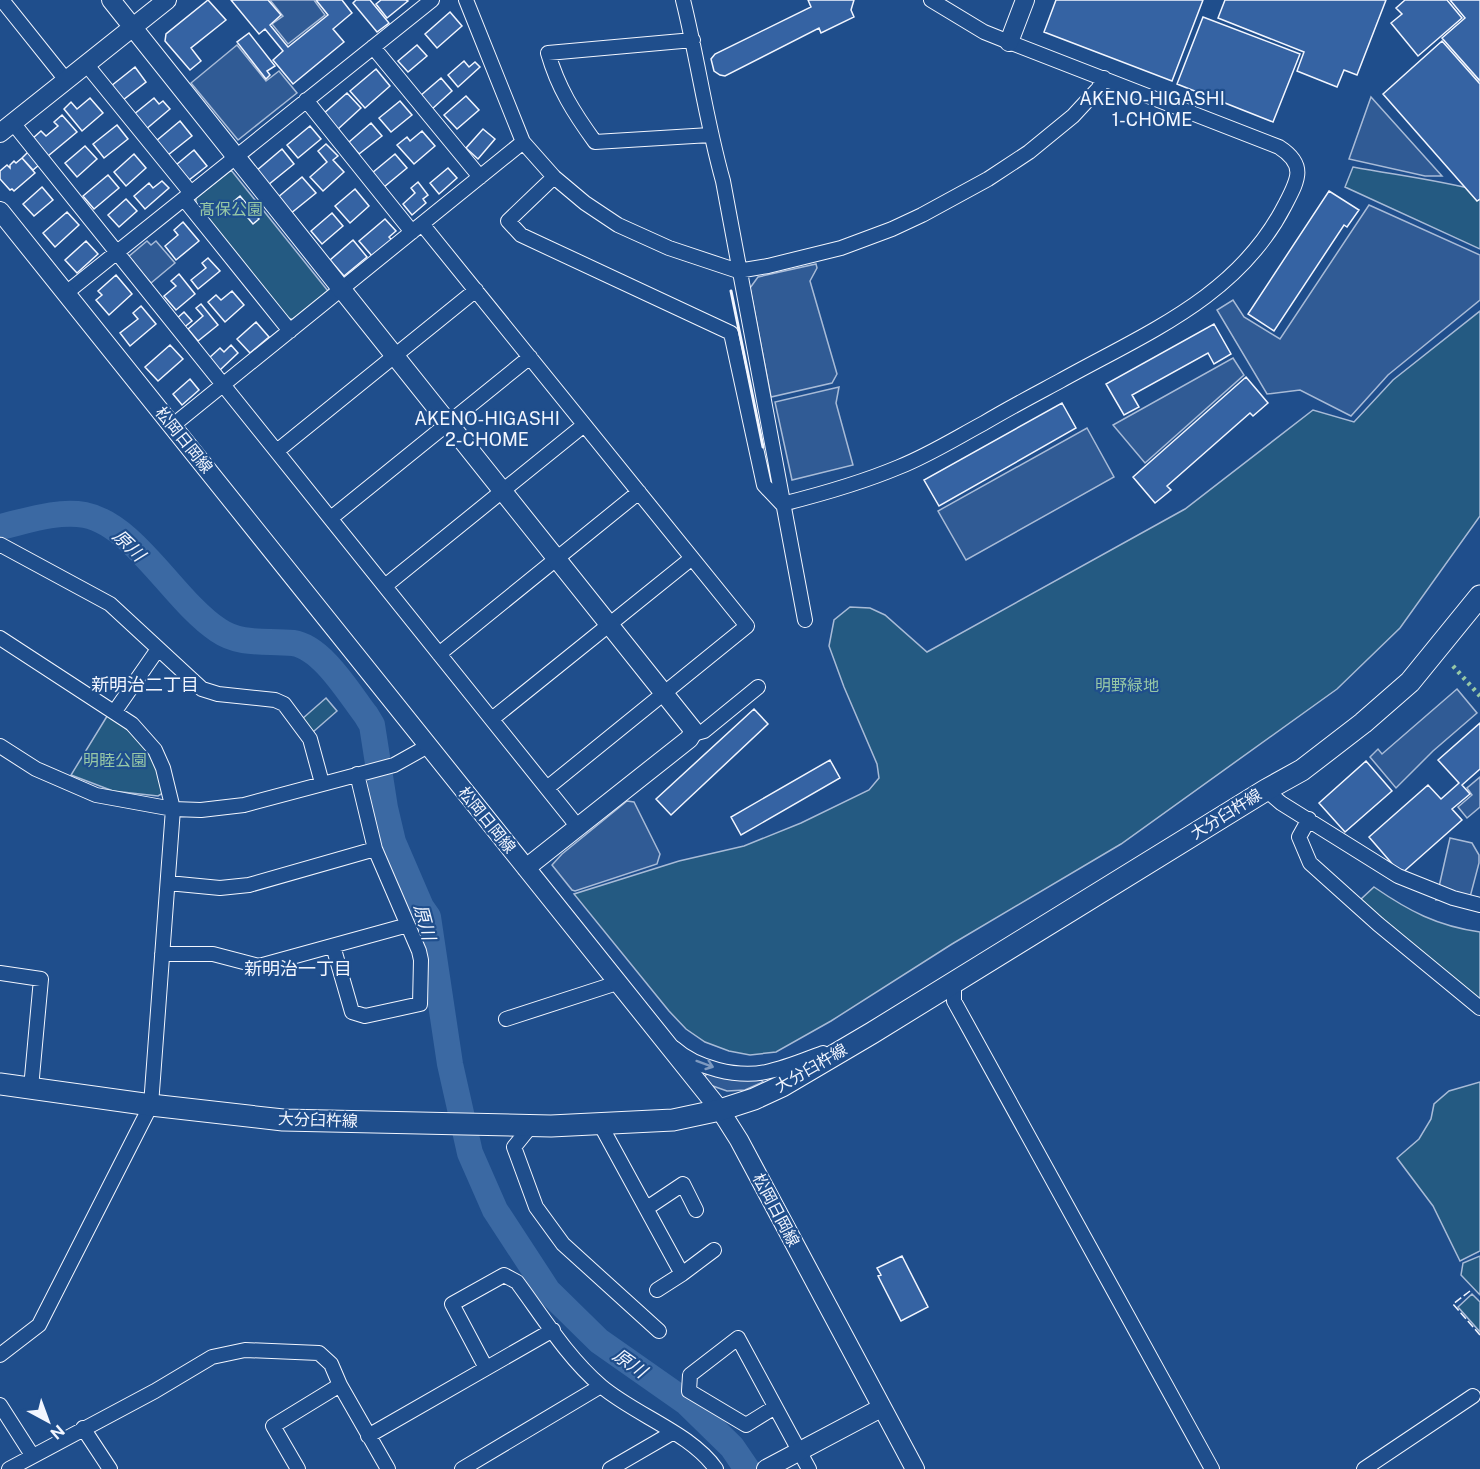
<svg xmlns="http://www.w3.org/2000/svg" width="1480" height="1469" font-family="'Public Sans','Noto Sans JP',sans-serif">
  <rect width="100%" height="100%" fill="#1f4e8c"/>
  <path fill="#245a82" stroke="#a8bbd7" stroke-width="1.5" d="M1353,167c43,8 85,13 127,24v58l-135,-62z
    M231,170l97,121 -35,29 -7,-3 -90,-111v-8z
    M1480,311v205l-80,112 -63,61 -216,155 -169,100 -121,77 -55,31 -26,3 -21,-4 -24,-9 -19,-13 -17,-18 -95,-117 105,-33 65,-15 57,-23 68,-33 10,-12 -2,-14 -33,-77 -15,-41 5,-26 16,-13 20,1 15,7 42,37 258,-143 128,-99 41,12 39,-42z
    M326,698l11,13 -24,21 -11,-13z
    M109,713c21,18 57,51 54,80l-5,3 -45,-5 -42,-16z
    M1374,887c35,24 63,39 106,45v73l-120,-105z
    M1480,1082v169l-20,10 -27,-55 -36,-48 22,-19 12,-20 3,-15 15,-13z
    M1480,1256v39l-19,-20 2,-12z
    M1472,1294l8,8v30l-22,-25z"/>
  <path fill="#305b95" stroke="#a8bbd7" stroke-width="1.5" d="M270,0h44l11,15 -37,29 -16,-20 11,-8z
    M237,45l29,36 13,-10 18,22 -59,47 -47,-57z
    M1371,97l71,79h-17l-76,-17z
    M1369,205l111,50v45l-92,75 -37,41 -51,-26 -33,4 -50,-84 16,-10 11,17 36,22z
    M147,241l4,4 5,-4 19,22 -24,20 -23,-26z
    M816,264l1,4 -7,13 27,93 -5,9 -61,14 -21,-109 8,-11z
    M1233,358l11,17 -99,88 -32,-38z
    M839,387l-3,16 17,62 -61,15 -17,-78z
    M1087,428l27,49 -148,83 -28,-49z
    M1457,689l20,24 -44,38 -37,37 -26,-31 8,-8 4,5z
    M1480,777v30l-13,11 -9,-11 14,-12 -5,-7z
    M627,801l7,1 26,52 -3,10 -82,27 -3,-1 -20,-25 10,-11z
    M1450,838l22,5 7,12v8l-10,38 -16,-3 -17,2z
    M707,1073l35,7 18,-1 3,3 -18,8 -18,1 -17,-6 -6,-7z"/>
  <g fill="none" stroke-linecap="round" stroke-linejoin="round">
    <path stroke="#3b69a3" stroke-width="26" d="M0,527c27,-6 57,-17 85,-12 50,10 90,87 133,115 23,16 49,10 75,13 29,4 56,50 73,72l6,10 13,83 8,34 28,65 7,10 22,147 20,89 25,57 53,81 51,50 87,61 46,45 15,22"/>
  </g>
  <path fill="#3563a3" stroke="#f2f6ff" stroke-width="1.5" d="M208,0l18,20 -35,28 10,13 -11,9 -25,-29 1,-7z
    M231,0h37l13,15 -11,10 18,22 40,-32 -12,-15h26l10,13 -19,16 11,13 -51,42 -20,-24 10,-9 -18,-22 -6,5z
    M356,0h14l19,23 -12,9 -24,-29z
    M381,0h25l2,1 -21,17 -11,-14z
    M808,0h46l-3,10 3,7 -33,16 -2,-5 -94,48 -5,-1 -6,-4 -3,-12 4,-5 96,-47z
    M1056,0h147l-31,81 -128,-49z
    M1225,0h161l-29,75 -13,-5 -7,17 -40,-16 7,-19 -86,-34z
    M1405,0h42l15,18 -44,38 -27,-33 11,-9 -6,-6z
    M1450,0h30v81l-38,-43 23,-20z
    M450,12l12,14 -25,22 -12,-14z
    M1203,17l97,37 -27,68 -96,-38z
    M249,33l26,33 -8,5 3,4 -4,4 -29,-37z
    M1442,41l38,43v115l-3,2 -94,-107z
    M417,45l10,11 -19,16 -10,-11z
    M464,61l5,6 6,-5 5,5 -22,20 -10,-12z
    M135,67l11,15 -23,18 -12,-14z
    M376,69l14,17 -25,22 -15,-17z
    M441,78l11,13 -20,18 -12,-13z
    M347,93l14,15 -24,22 -14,-16z
    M466,96l13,14 -22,19 -13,-14z
    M90,98l13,15 -21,18 -18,-22 7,-7 6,7z
    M154,98l5,6 4,-3 7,8 -25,21 -12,-15z
    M400,101l12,14 -21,17 -12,-14z
    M62,115l15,17 -29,24 -15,-18 8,-7 5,5 12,-10 -4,-4z
    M180,121l12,15 -24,19 -12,-14z
    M371,123l11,13 -23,18 -10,-12z
    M117,125l11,14 -24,19 -11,-14z
    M310,126l11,13 -23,19 -11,-13z
    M483,129l12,10 -17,20 -12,-11z
    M422,131l13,15 -21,18 -17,-19 10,-8 3,4z
    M326,144l12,12 -5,4 11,12 -21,19 -13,-14 17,-15 -9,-11z
    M85,146l12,13 -20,18 -12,-14z
    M282,149l12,15 -26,21 -12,-14z
    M194,150l13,16 -18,14 -13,-15z
    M28,152l11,13 -6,5 -11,-12z
    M134,154l12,14 -20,18 -12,-14z
    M395,154l12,14 -23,19 -12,-14z
    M22,158l13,15 -21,18 -2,-2 -2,1 -10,-11v-8l7,-6 3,3v-3l4,-4 2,2z
    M448,168l9,10 -18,16 -9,-11z
    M108,175l11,13 -25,21 -11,-13z
    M302,177l14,16 -26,21 -13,-16z
    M162,181l7,7 -24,21 -11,-13 15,-13 4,5z
    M418,182l10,13 -5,4 3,4 -14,12 -9,-11 12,-11 -4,-5z
    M42,187l11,13 -19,16 -11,-12z
    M355,189l14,17 -19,17 -15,-17z
    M1329,191l30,19 -12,17 -3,-2 -70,106 -26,-17z
    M240,196l19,23 -6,5 -19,-23z
    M126,199l11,12 -18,16 -11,-12z
    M67,212l12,13 -24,22 -12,-14z
    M332,213l11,13 -21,18 -11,-13z
    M385,219l11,12 -7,6 3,3 -20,16 -13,-15z
    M183,222l16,19 -23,19 -11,-14 13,-11 -4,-5z
    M353,240l14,17 -23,19 -14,-16z
    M86,241l12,13 -21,19 -12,-13z
    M208,258l12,13 -22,18 -7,-9 15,-12 -4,-5z
    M179,274l16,20 -19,16 -12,-14 12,-10 -5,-5z
    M116,275l16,19 -23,21 -13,-15 6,-5 -4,-4z
    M232,291l12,14 -19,17 -17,-20 8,-7 5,5z
    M201,304l17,21 -20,16 -10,-12 15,-13 -7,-8z
    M141,306l15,18 -26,22 -10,-13 18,-14 -5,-6z
    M184,312l8,9 -10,8 -7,-9z
    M256,322l13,15 -19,16 -13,-14z
    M1214,324l17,30 -17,10 -6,-11 -76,42 7,12 -15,8 -18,-31z
    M170,345l13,14 -25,22 -13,-14z
    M231,345l7,8 -18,17 -11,-12 11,-10 4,4z
    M1246,377l22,26 -15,13 -3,-3 -83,73 4,4 -16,13 -22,-26z
    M190,379l9,11 -17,15 -9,-11z
    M1062,403l14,25 -137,78 -15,-26z
    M754,709l14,15 -97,91 -15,-16z
    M1480,723v46l-18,16 8,9 -18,15 10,11 -61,54 -32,-37 59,-52 13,14 18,-16 -21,-23z
    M830,760l10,18 -99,57 -10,-18z
    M1366,761l26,30 -47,41 -26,-29z
    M902,1256l26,51 -27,14 -23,-45 3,-1 -4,-7z"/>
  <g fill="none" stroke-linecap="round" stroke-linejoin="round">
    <defs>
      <path id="street" d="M2,0l64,80
        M466,0l57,142 31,35 31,26 33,22 51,23 69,23 30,-5 73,-18 51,-19 30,-14 66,-36 41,-27 44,-36 25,-27 6,-11
        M683,0c15,60 23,121 40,181l82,439
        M693,40l-145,13c10,35 26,60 47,89l115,-7
        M373,47l107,130
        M86,64l105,129
        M306,100l106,132
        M13,123l565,704
        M554,177l-46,44 13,14 210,98 33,152 18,19
        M184,199l106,132
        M422,224l325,402 -200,162
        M66,293l366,-293
        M172,426l351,-284
        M277,451l199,-161
        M782,504c40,-10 79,-21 117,-37 30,-12 57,-29 85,-44 25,-15 50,-28 76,-42 86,-48 178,-84 225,-176 13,-25 22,-40 -6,-58l-270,-105 -25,-10 -53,-32
        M331,518l199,-161
        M0,546l1,-1 109,59 92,85 16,5 57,6 9,4 26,35 12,44
        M385,586l199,-161
        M0,638l132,86 23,26 8,18 10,41 -22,296 -112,220 -39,30
        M439,654l200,-162
        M115,711l43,-62
        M492,719l200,-161
        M693,734l11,-3 54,-44
        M0,746l36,23 60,26 77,14 28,1 43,-5 150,-40 34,-19
        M1266,790l15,13 117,73 55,22 27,7
        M1309,819l-10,18 11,26 68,61 102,84
        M168,883l52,5 29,-3 126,-36
        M333,946l19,66 13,4 55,-12 1,-44 -2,-9 -44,-102 -18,-75
        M162,954h51l46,12 149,-41
        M0,973l41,6 -10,109
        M954,981v20l258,468
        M506,1019l111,-36
        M674,1048c22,20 63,30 92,24 20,-4 38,-12 57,-19
        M600,1124l82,150 -25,16
        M531,1126l-17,21 22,60 27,37 96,87
        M647,1208l36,-24 13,26
        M682,1274l32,-24
        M486,1368l-34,-64 52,-29 13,7c26,35 50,75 84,104 34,29 90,47 115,83
        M0,1405l32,50
        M775,1407l-29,18 -57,-34 1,-16 48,-37 71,131
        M83,1428l27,41
        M368,1436l185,-106
        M9,1469l146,-78 57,-34 33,-7 74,3 12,11 9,21 48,84
        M298,1469l-25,-43 67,-41
        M462,1469l139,-83
        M610,1469l62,-36
        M1364,1469l109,-73"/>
      <path id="secondary" d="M111,0l583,731 -5,8 -163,129
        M1009,42l16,-42
        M0,133l167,-133
        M0,211l720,899 19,30 176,329
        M766,1469l115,-61"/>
      <path id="primary" d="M0,1084l151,21 132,15 268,6 122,-6 47,-10 34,-11 28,-13 90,-53 394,-243 36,-20 61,-47 47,-41 70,-86"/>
    </defs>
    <use href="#street" stroke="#f2f6ff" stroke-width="16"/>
    <use href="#secondary" stroke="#f2f6ff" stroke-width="20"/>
    <use href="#primary" stroke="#f2f6ff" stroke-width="23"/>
    <use href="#street" stroke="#1f4e8c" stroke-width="14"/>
    <use href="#secondary" stroke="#1f4e8c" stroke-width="18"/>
    <use href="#primary" stroke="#1f4e8c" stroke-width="21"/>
    <path stroke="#97c8a6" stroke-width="4.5" stroke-dasharray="3 4.5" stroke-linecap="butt" d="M1453,666l27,30"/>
    <path stroke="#f2f6ff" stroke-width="1.5" stroke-dasharray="8 3" stroke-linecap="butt" d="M1470,1291l-17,13 27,31"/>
    <path stroke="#f2f6ff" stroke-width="3" d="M731,291l32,156"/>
  </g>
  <defs><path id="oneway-shaft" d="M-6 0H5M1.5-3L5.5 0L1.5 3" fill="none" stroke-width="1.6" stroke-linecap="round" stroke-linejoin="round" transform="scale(1.5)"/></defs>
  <use stroke="#7e9ac0" href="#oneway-shaft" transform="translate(705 1064) rotate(20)"/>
  <g text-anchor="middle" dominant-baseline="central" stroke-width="4.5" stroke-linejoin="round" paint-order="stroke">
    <g font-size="16" fill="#97c8a6" stroke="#1f4e8c">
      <text x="231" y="209">髙保公園</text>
      <text x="1127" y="685">明野緑地</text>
      <text x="115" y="760">明睦公園</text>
    </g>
    <g font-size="16" fill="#f2f6ff" stroke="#1f4e8c">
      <text transform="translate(184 440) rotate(51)">松岡日岡線</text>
      <text transform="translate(1226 814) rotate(-32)">大分臼杵線</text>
      <text transform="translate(487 820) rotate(51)">松岡日岡線</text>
      <text transform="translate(811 1068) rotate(-30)">大分臼杵線</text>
      <text transform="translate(318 1120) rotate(2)">大分臼杵線</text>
      <text transform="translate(776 1210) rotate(62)">松岡日岡線</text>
    </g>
    <g font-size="18" fill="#f2f6ff" stroke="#1f4e8c">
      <text x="1152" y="98">AKENO-HIGASHI<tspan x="1152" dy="21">1-CHOME</tspan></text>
      <text x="487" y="418">AKENO-HIGASHI<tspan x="487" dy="21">2-CHOME</tspan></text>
      <text x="145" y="684">新明治二丁目</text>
      <text x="298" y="968">新明治一丁目</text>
    </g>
    <g font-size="18" font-style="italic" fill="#f2f6ff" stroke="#1f4e8c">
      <text transform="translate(129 545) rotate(44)">原川</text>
      <text transform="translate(425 922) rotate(75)">原川</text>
      <text transform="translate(630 1363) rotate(35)">原川</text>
    </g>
  </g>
  <g transform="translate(48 1421) rotate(139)" stroke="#1f4e8c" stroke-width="4.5" paint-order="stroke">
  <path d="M0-4.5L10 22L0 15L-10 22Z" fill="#f2f6ff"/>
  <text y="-9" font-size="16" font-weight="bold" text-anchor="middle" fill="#f2f6ff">N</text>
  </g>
</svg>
